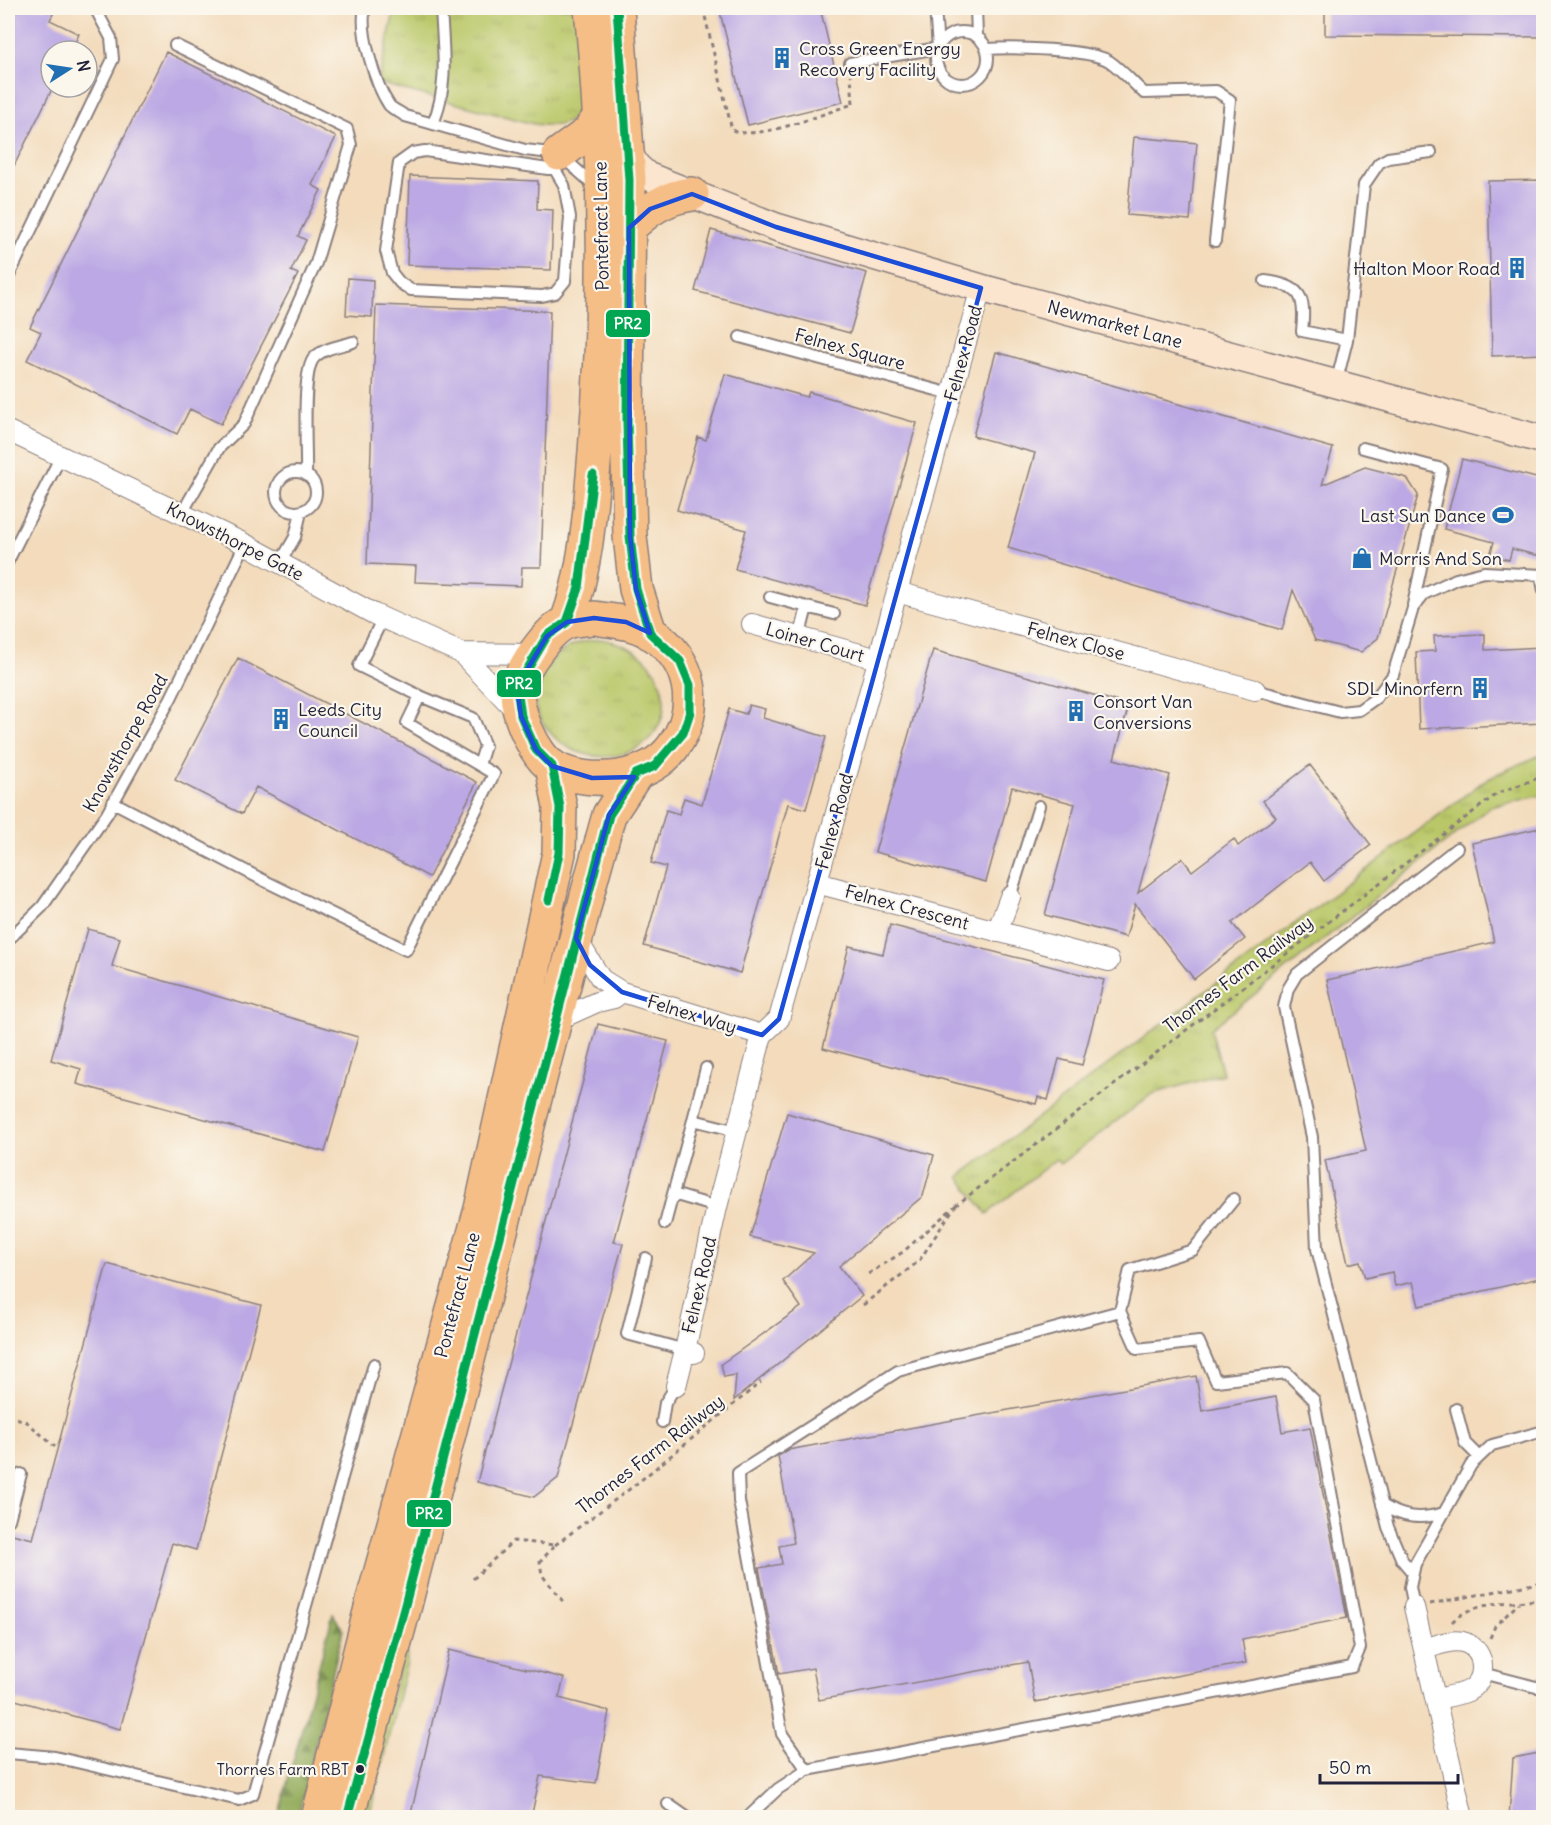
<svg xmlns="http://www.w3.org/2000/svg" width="1551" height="1825" font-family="Delius,sans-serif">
  <defs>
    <pattern id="grass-tufts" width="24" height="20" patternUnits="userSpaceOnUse" patternTransform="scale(1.5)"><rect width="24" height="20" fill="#bac768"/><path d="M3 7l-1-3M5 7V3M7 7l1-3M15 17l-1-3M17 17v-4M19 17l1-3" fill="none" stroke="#a0ab5b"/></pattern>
    <pattern id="forest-firs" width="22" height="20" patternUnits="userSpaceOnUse" patternTransform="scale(1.5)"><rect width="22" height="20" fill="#93ac5c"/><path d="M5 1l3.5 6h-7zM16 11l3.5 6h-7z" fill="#788c4d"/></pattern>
  </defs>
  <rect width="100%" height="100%" fill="#fbf7ec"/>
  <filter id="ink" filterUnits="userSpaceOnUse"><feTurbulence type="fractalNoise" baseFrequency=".0167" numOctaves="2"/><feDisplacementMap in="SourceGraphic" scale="12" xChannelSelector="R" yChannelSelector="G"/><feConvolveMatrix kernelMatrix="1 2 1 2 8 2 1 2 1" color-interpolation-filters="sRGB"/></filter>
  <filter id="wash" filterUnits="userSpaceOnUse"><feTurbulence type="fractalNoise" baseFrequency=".008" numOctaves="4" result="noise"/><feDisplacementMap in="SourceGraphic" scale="24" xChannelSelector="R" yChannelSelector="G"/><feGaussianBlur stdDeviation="1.35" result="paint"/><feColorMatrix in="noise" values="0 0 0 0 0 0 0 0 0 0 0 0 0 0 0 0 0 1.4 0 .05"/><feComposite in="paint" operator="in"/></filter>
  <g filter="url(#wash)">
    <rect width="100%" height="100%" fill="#f3dbbc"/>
    <path fill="url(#grass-tufts)" stroke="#6e7452" stroke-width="1.5" d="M395,8h182c2,26 16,94 -7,112 -10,8 -25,5 -36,4l-156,-41z
      M601,639c27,5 49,16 59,43 25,69 -75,106 -118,40 -20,-31 6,-69 37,-79 7,-3 15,-3 22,-4z
      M1543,754v41l-53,12 -279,222 12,45 -71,20 -92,70 -4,-5 -69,55 -28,-37 529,-399z
      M406,1644l1,18 -38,155 -11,1z"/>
    <path fill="url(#forest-firs)" stroke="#5a674c" stroke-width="1.5" d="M333,1614l10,16 -45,187h-20z"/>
    <g id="blocks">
      <path fill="#bba8e4" d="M8,8h48l-6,12 29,14 -8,17h-20v40l-43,87z
        M719,8h101l23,94 -95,23z
        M1325,8h219v29l-219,-2z
        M166,52l170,85 -24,48 9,5 -23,46 8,4 -15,31 7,3 -77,150 -31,-15 -13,25 -150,-74 14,-28 -11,-5z
        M1134,137l63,6 -7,77 -63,-5z
        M410,176l128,5 -1,28 16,1 -2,60 -144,-5z
        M1544,180v174l-52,2 -4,-175z
        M711,230l156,43 -17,60 -155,-42z
        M348,278l25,2 -1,37 -26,-2z
        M376,305l174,6 -9,256h-19l-1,19 -106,-4 1,-16 -49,-2z
        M996,352l337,96 -11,37 43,-18 42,11 11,17 -40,143 -17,14 -46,-12 -22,-50 -11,40 -274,-82 27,-95 -62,-17z
        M725,374l82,23 2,-5 108,31 -52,182 -130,-36 11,-39 -69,-20 21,-73 8,3z
        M1462,459l82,21v77l-32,-8 -3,11 -19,-5 4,-13 -50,-13z
        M1485,634v16l59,-3v76l-125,6 -3,-77 19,-1 -1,-15z
        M933,650l196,55 -15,54 56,16 -32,118 44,-35 10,13 42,-32 4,7 38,-29 -13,-16 47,-36 61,80 -47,36 -14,-19 -78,61 13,16 -51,40 -59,-75 -9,33 -81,-22 30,-111 -63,-17 -26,95 -111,-30z
        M238,658l239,124 -48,95 -173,-90 -14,27 -67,-34z
        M749,705l16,4 -2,9 63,19 -20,72 -18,-5 -48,169 -96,-27 22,-79 -15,-4 15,-53 13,4 5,-16 18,6 27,-95 17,5z
        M1544,827v450l-125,29 -6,-24 -18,4 -3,-14 -27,6 -5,-17 -12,3 -23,-104 41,-9 -39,-171 167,-38 -22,-99z
        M890,925l214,55 -22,85 -23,-6 -11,41 -10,-3 -2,7 -213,-56 26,-102 34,8z
        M88,929l32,9 -8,28 246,71 -33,115 -248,-68 4,-15 -30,-9z
        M598,1024l70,17 -54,201 9,2 -65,234 -24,19 -57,-15z
        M787,1113l147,42 -11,41 -84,70 23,30 -128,104 2,-25 -12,2 -3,-13 80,-57 -18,-26 31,-28 -64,-16z
        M107,1264l154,41 -65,245 -24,-7 -52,186 -112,-31v-165l25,6z
        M1196,1376l6,35 74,-14 6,35 28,-5 37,191 -105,21 4,24 -211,39 -7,-40 -209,38 -6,-32 -34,6 -20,-106 23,-4 -3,-18 15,-3 -16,-87 10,-6z
        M449,1650l115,28 -5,20 50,13 -13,72 -56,-7 -9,42h-121z
        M1544,1752v66h-35l4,-60z"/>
    </g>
  </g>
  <g filter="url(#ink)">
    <use href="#blocks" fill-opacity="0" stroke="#8a7e7c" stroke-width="1.5"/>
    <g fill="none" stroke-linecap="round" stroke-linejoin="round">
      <defs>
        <path id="lane" d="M365,8c-6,23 10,76 24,97 3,4 11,7 16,11l120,34 34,4 36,32
          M976,8l1,28
          M936 58a26 26 0 1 1 52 0a26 26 0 1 1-52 0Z
          M175,45l172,84 4,16 -35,118 -72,161 -25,24 -37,65
          M987,49c25,-2 102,0 122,12 12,8 24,22 35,32l72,-2 14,9 -15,141
          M850,63l88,-15 -3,-40
          M433,124c16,-40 10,-74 8,-116
          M554,168l10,17 6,32 -5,64 -10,12 -13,3 -131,-6 -11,-7 -8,-10 -6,-22 13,-88 14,-10 12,-2 123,18 6,-1 4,-8
          M8,278l105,-219 -2,-21 -16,-30
          M1265,281c36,5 41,14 37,50l45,9
          M740,337l211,57
          M1336,384l11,-44 17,-155 15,-22 9,-5 43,-6
          M1363,448l79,21 -29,136
          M276 492a20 20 0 1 1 40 0a20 20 0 1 1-40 0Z
          M306,474c1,-23 -5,-102 8,-116 9,-10 27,-12 39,-16
          M8,561l53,-105
          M280,563l15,-26 6,-25
          M1541,576l3,15
          M770,597l37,10
          M799,638l8,-31 27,7
          M1255,690l85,22 19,-2 17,-12 17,-23 20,-67 11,-14 32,-15 28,-7 60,3
          M420,696l53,22 12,28 -6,19
          M113,802l152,79 141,69 88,-176 -87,-51 13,-27 -61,-30 24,-48
          M1010,897l29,-91
          M8,940l34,-33 65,-93 64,-116 74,-154
          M693,1120l13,-52
          M717,1207l-44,-13 20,-74 44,11
          M665,1224l8,-30
          M646,1258l-19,76 58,16
          M1120,1311l10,-41 63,-20 41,-51
          M1456,1409l9,34 13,13
          M662,1422l3,-19 11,-17
          M1382,1505c21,13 38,15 62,8
          M9,1520l12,-46
          M1412,1572l-10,-12 -14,-33 -71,-278 -5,-112 -28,-130 4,-18 9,-15 160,-126
          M1414,1607l-4,-20 5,-23 56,-99 21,-20 52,-14
          M1482,1673l54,14 8,-1
          M8,1753l47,4 184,43 14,-6 121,-430
          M668,1804l20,14
          M747,1818l31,-29 29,-19 545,-103 8,-19 -46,-248 -27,-27 -71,8 -17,-39 -62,7 -17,-38 -222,60 -160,102 1,28 43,233 25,36"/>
        <path id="street" d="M8,431l237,113 129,70 87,39 57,60
          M897,592l358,98
          M752,624l126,35
          M461,653l73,1
          M817,883l292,78
          M997,932l13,-35
          M576,938l25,41 21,13 140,43
          M555,1021l42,-19 17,-4 8,-6
          M685,1350l32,-143 45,-172 17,-16 202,-731
          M676,1386l9,-36 9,3
          M1414,1607l49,211
          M1425,1649c12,-4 28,-11 41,-6 20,8 22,38 2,48 -9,4 -22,6 -32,8"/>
        <path id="secondary" d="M627,151l9,15 11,10 129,51 205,61 563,152"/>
        <path id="highway" d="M617,8l12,172 -2,242 3,114 6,53 14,44
          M559,154l29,-21 10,-14
          M629,228c18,-18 37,-31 63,-34
          M594,618c20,3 40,4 57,15 41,26 51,75 22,114 -13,18 -32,26 -54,30 -21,3 -48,1 -66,-10 -19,-11 -40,-60 -35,-81 2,-11 12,-27 19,-36 8,-11 18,-23 30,-28 8,-3 19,-3 27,-4z
          M567,622c20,-55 23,-112 28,-170 12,-147 11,-297 -4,-444
          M318,1818l56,-222 107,-387 78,-356 1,-46 -8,-41
          M347,1818l58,-213 186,-725 18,-65 27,-41"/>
      </defs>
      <use href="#lane" stroke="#8a7e7c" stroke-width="14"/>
      <use href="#street" stroke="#8a7e7c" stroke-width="22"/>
      <use href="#secondary" stroke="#8a7e7c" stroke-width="30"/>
      <use href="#highway" stroke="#8a7e7c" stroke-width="36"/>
      <path stroke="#8a7e7c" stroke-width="3" stroke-dasharray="4.5 4.5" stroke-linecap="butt" d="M703,8l29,122c27,12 91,-17 121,-26l-2,-29
        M955,1206l543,-413 46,-17
        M863,1305l56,-44 36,-55 -52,46 -38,24
        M8,1415l19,7 28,25
        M555,1545l80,-60 126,-103
        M473,1579l40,-38 42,4 -15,17 2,13 23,29
        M1430,1604l114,-22
        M1452,1622c23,-23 62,-18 92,-23
        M1490,1638l5,-12 24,-23
        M274,1770l32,-4"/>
      <use href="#lane" stroke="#fff" stroke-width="10"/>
      <use href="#street" stroke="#fff" stroke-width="20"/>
      <use href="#secondary" stroke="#fbe5cf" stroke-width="27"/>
      <use href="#highway" stroke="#f6be87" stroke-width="33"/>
      <defs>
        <path id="bus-1" d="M549,900l10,-47 1,-46 -8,-41 -16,-16 -15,-34 -4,-29 30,-51 20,-14 12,-34 14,-113
          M347,1818l58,-213 204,-790 27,-41 19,-8 28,-33 7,-21v-27l-10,-24 -30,-28 -14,-44 -6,-53 -3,-114 2,-242 -12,-172"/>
      </defs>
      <use href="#bus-1" stroke="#fbf7ec" stroke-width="14"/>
      <use href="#bus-1" stroke="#00a651" stroke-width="9"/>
    </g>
  </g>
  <path fill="none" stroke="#1d4ed8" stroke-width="4.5" stroke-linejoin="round" d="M692,194l84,33 205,61 -202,731 -17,16 -140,-43 -32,-27 -14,-27 33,-123 25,-38 -42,1 -40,-12 -16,-16 -15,-34 -4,-29 30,-51 20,-14 27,-4 32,4 24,11 -14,-44 -6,-53 -1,-308 21,-19z"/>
  <defs>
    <symbol id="building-bare" viewBox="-9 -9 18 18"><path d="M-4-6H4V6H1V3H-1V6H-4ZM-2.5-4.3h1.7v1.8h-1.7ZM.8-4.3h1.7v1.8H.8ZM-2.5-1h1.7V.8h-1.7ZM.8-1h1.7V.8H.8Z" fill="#1f6fb2" stroke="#fbf7ec" stroke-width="2.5" paint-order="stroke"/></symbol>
    <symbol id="stadium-bare" viewBox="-9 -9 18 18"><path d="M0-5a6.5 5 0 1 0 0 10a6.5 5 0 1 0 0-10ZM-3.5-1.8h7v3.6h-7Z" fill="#1f6fb2" stroke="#fbf7ec" stroke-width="2.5" paint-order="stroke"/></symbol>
    <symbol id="shop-bare" viewBox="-9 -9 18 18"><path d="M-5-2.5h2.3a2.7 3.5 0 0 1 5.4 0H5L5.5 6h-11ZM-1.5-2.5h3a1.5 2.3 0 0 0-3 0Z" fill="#1f6fb2" stroke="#fbf7ec" stroke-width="2.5" paint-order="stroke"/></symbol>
  </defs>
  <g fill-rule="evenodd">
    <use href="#building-bare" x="767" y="43" width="30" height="30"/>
    <use href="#building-bare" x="1502" y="253" width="30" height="30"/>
    <use href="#stadium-bare" x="1488" y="500" width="30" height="30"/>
    <use href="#shop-bare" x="1347" y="543" width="30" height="30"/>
    <use href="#building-bare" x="1465" y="673" width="30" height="30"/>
    <use href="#building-bare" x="1061" y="696" width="30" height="30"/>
    <use href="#building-bare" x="266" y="704" width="30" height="30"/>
  </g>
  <circle fill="#22223b" stroke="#fbf7ec" stroke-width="2" cx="360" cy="1769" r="5"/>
  <g text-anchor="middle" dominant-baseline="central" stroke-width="4.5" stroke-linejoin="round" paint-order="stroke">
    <g font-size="16" fill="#22223b" stroke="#fbf7ec" text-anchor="end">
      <text x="349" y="1769">Thornes Farm RBT</text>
    </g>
    <g font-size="18" fill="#22223b" stroke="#fbf7ec" text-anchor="start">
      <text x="799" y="48">Cross Green Energy<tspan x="799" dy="21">Recovery Facility</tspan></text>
      <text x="1500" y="268" text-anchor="end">Halton Moor Road</text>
      <text x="1486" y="515" text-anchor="end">Last Sun Dance</text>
      <text x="1379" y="558">Morris And Son</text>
      <text x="1463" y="688" text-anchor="end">SDL Minorfern</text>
      <text x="1093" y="701">Consort Van<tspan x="1093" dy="21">Conversions</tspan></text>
      <text x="298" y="709">Leeds City<tspan x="298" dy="21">Council</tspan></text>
    </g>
    <g font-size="18" fill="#22223b" stroke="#fbf7ec">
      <text transform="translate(601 226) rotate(-91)">Pontefract Lane</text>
      <text transform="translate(1115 324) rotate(15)">Newmarket Lane</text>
      <text transform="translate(850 349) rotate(15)">Felnex Square</text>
      <text transform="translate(963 353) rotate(-75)">Felnex Road</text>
      <text transform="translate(235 541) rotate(27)">Knowsthorpe Gate</text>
      <text transform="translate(1076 641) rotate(15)">Felnex Close</text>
      <text transform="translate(815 642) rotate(16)">Loiner Court</text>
      <text transform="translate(125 743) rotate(-61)">Knowsthorpe Road</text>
      <text transform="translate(834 821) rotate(-75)">Felnex Road</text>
      <text transform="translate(907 907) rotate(15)">Felnex Crescent</text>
      <text transform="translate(1238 974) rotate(-37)">Thornes Farm Railway</text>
      <text transform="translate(692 1014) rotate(17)">Felnex Way</text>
      <text transform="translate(699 1285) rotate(-77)">Felnex Road</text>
      <text transform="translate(457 1295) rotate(-75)">Pontefract Lane</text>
      <text transform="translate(650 1454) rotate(-38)">Thornes Farm Railway</text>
    </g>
  </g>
  <g stroke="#fbf7ec" stroke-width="2">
    <rect x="605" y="309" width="46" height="29" rx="6" fill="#00a651"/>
    <rect x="496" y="669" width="46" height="29" rx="6" fill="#00a651"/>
    <rect x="406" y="1499" width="46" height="29" rx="6" fill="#00a651"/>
  </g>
  <g font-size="16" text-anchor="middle" font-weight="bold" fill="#fff">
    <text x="628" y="329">PR2</text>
    <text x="519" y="689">PR2</text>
    <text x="429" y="1519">PR2</text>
  </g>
  <rect width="1551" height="1825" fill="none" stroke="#fbf7ec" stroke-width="30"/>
  <g transform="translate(69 69) rotate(78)"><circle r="28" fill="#fbf7ec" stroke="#a4a2a5" stroke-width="1.5"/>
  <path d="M0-4.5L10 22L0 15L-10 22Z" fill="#1f6fb2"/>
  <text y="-9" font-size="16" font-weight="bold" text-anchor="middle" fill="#22223b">N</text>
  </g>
  <path d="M1320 1774v9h138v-9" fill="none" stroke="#22223b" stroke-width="3"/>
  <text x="1329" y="1774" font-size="18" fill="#22223b" stroke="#fbf7ec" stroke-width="4.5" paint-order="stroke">50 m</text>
</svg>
